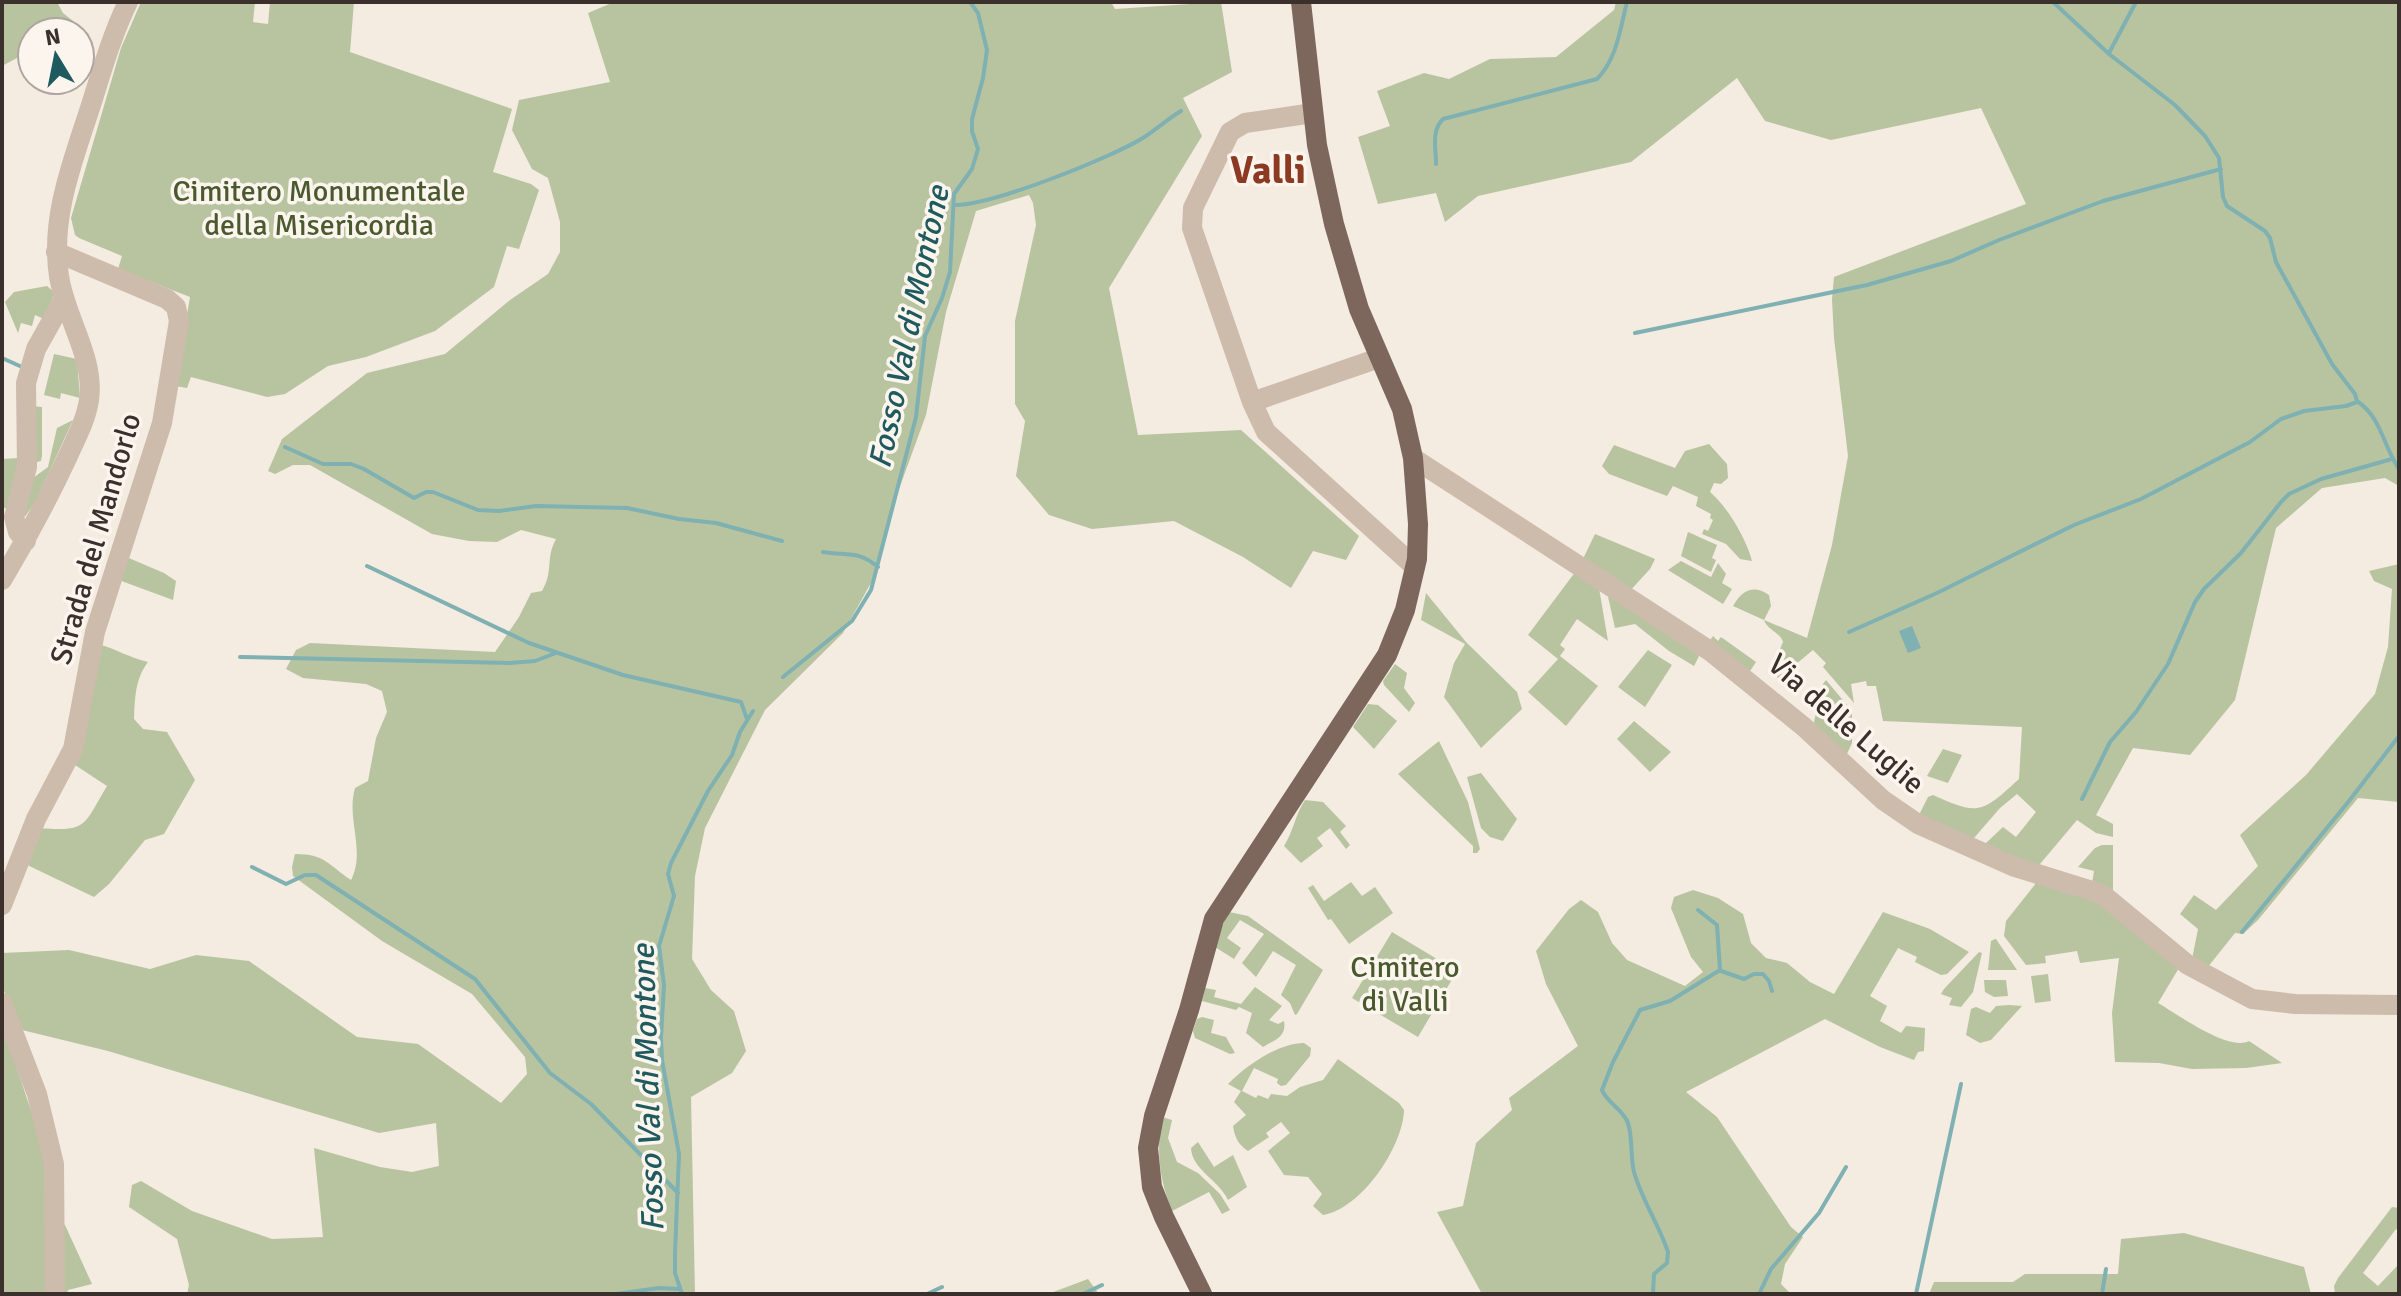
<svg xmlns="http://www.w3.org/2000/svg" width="2401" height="1296" font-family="Signika,sans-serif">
  <rect width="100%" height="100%" fill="#f4ebe1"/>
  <path fill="#b8c4a0" d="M2,2h55l6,11 26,21 -9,2v-4h-48v18l-30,16z
    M141,2h114l-2,20 15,2 2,-22h84l-4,50 162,57 -19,63 38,12 8,6 -20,59 -12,-3 -13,41 -59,44 -69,26 -38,9 -43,28 -18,3 -76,-20 -4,11 -12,-2 15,-89 -72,-28 4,-13 -43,-18 -4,-3 -4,-17 50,-170z
    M614,2h497l4,7 106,-7 11,70 -49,26 19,38 -93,152 29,147 103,-5 118,106 -13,24 -33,-9 -22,37 -48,-31 -69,-36 -82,8 -43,-14 -33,-39 9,-55 -10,-17v-83l21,-96 -3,-22 -4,-8 -53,16 -30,101 -20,103 -35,96 -19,70 -29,52 -78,77 -60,118 -10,48 -3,83 19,31 23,21 12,40 -14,22 -41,24 4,197h-508l2,-9 -12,-46 -48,-32 3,-22 9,-4 51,30 80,28 51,-2 -9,-89 66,19 32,5 27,-6 -3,-43 -57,10 -271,-82 -86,-21 -18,-39 -2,-38 67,-3 81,19 46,-14 53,6 108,76 61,7 83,59 26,-29 -2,-17 -53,-63 -90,-53 -89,-65 -1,-9 3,-13c31,0 33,11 56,26 15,-29 -5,-61 4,-92l13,-7 8,-43 11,-26 -5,-21 -16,-7 -63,-6 -17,-9 10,-19 14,-7 185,9 24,-35 12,-24 11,-2c12,-20 3,-32 14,-52l-35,-9 -24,12 -28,-1 -37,-7 -122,-69h-17l-18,9 -7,-3 14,-32 85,-66 78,-19 65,-54 38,-26 12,-22v-30l-12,-44 -16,-9 -20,-39 7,-30 91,-18 -22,-69z
    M1616,2h783v484l-14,-8 -63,10 -46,40 -41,172 -45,55 -57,-7 -37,67 17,9v13l-17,-4 -19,-13 -42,50 -47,-18 -2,-9 17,-16 13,10 20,-25 -19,-18 -17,14 -26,30 -12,1 -43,-24 9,-18 5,-2c46,21 49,18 86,-16l3,-52 -139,-6 -7,-35h-9l-1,-5 -15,3 3,19 -31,-36 3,-4 -13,-13 -35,29 -4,-16 9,-21c-3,-10 -16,-12 -19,-22l-31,-14c9,-16 20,-22 36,-11l2,11 -7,14 43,18 25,-93 16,-89 -14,-118 -2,-39 2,-22 192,-73 -45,-96 -150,32 -66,-19 -28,-43 -106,84 -153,34 -33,26 -9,-29 -58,11 -20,-67 32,-11 -13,-35 47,-18 25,6 41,-20 66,-2 58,-47z
    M47,286l8,7 -11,26 -9,-4 -3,11 -11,-3 -3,10 -13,-31 9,-10z
    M54,354l23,5 3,39 -19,-5 -1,6 -16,-4z
    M31,406l11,1v49l-1,5 -4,1h-2z
    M73,420l-37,81 -12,17 9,-40 15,-11 9,-39z
    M1709,444l18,20 1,14 -7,6 -7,-1 -4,9c17,14 37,48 42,69l-12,-2 -14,-15 -24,-10 2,-5 4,2 5,-11 -3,-2 1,-4 -15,-8 2,-9 -25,-11 -6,10 -58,-22 -7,-8 12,-21 61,23 10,-17z
    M19,458l-11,50h-6v-49z
    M1688,532l29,13 -5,13 4,2 -5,12 -30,-16z
    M1595,534l60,25 -5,10 -22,24 -47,-30z
    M124,556l40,17 12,8 -3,19 -57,-21z
    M1681,561l30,16 7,-14 8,11 -4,9 10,6 -9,15 -55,-34z
    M2399,564v238l-41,-4 -100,122 -15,14 -8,-1 -28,35 -15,-9 6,-30 -18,-15 14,-19 22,15 42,-44 -18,-31 66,-60 69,-81 13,-47 4,-58 -18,-8 -5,-10z
    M1576,571l23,17 9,53 -31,-22 -17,26 5,4 -5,7 38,30 -32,40 -38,-34 30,-33 -30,-24z
    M1607,592l94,60 -7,14 -25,-15 -34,-27 -20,4z
    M1426,593l40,49 51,50 5,17 -41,39 -37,-51 10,-34 11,-19 -44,-24z
    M1713,636l5,5 3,-4 35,25 -6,9 -41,-29z
    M98,644c18,5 32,14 50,18 -13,17 -13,36 -14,57l9,10 24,3 28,48 -31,54 -19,6 -36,44 -15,13 -71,-34 16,-35c49,4 44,-2 68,-42l-32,-21z
    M1648,650l24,15 -27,42 -27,-20z
    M1395,664l12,9 -3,15 11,15 -6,9 -25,-27 -1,-4z
    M1826,680l26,31v32l-6,13 -33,-30 10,-42z
    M1368,704l10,1 19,16 -23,28 -21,-22z
    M1634,721l37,31 -21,20 -33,-33z
    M1439,741l29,61 12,47 -3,4h-4v-7l-75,-72z
    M1943,749l19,6 -14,28 -21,-7z
    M1481,773l36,46 -14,22 -13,-4 -9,-9 -14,-51z
    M1305,800l18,2 23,24 -6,6 10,13 -4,4 -16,-21 -13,10 6,8 -22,17 -17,-17c10,-16 11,-31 21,-46z
    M2102,845h11v49l-21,-11 2,-12 -16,-4 17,-19z
    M1351,882l11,14 13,-9 18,26 -44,31 -18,-25 -3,1 -20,-32 5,-3 11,16z
    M2037,882l55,11 87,75 -21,35c19,11 71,49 91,38l33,22 -36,5 -54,1 -33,-6 -44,-1 -3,-49 7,-55 -39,5 -3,-12 -32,5 1,7 -20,2 -22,-29 2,-15z
    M1693,890l25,8 25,16 8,29 15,15 21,5 23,19 24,12 49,-82 47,17 39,23 -22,22 -6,1 -26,-13 2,-5 -19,-9 -28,48 17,10 -7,15 21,12 5,-7 19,2 -1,23 -6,1 -4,8 -34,-13 -55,-28 -139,73 31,25 74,110 12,10 -18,27 -4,20 10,10h-309l-45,-82 26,-6 13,-63 36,-33 -3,-12 69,-52 -32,-62 -10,-33 33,-42 12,-9 17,12 14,31 15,17 58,26 18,-14 -12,-15 -20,-49 3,-11z
    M1229,912l19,4 75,54 -26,44 -2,1 -5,-12 -9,-8 15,-30 -23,-14 -17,26 -14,-14 22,-29 -24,-14 -13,18 14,10 -7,11 -19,-12 2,-11z
    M1392,932l65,39 -39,66 -66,-39z
    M1995,939h1l21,31h-29l3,-29z
    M1979,952l3,1 -9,39 -12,15 -12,-2 3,-7 -11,-4 3,-5z
    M2048,974l3,27 -16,2 -4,-27z
    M1984,980h22l2,16 -14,1 -9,-5z
    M1255,987l27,19 -13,14 9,4 6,-3c3,16 -10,19 -21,26l-17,-14 6,-20 -13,-6 -3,3 -34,-9 3,-13 11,2 -2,7 27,7z
    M2009,1005l13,1 -31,34 -11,3 -14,-8 5,-26 5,-2 14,6 6,-7z
    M1202,1017l12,3 -3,13 15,4 9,16 -5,1 -35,-16 -2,-7 4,-12z
    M2,1023l47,142 2,129h-49z
    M1304,1043l7,5 -1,8 -24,29 -5,1 -4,-3 1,-4 -24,-11 -12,23 14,7 2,-3 10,4 3,-5 16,2 13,-9 23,-7 15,-21 61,44 5,7c-1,37 -43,99 -81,105l-10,-9 9,-12 -14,-17 -24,-2 -16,-24 22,-18 -9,-11 -15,11 3,4 -21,14c-10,-7 -13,-13 -15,-25l13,-11 -12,-13 7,-11 -13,-7c18,-18 50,-41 76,-41z
    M1162,1117l10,3 -4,18 9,24 21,11 22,21 10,16 -8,4 -13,-22 -37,19c-13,-32 -16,-61 -10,-94z
    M1198,1142l16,25 19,-12 14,32 -19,13c-9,-20 -36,-30 -37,-52z
    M2392,1207l7,1v23l-3,-2 -33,44 15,13 21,-22v30h-64l-1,-8 4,-8z
    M60,1222l5,3 27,59 -24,6 -1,4h-6z
    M2184,1233l120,34 7,27h-382l5,-12h79l12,-8h93l3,-35z
    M1088,1279l11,15h-51z"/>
  <path fill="#7fb0b2" d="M1912,626l9,22 -13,5 -9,-22z"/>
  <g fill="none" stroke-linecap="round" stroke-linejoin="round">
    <path stroke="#7fb0b2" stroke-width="4" d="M2053,2l56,52 66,51 30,31 14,22 4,39 4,9 38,25 5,7 6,24 56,102 23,30 2,7c25,17 26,45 42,68
      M2109,53l27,-51
      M1436,164c0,-16 -5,-33 7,-45l154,-40c20,-20 23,-50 30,-77
      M954,205c36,1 160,-48 192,-69 12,-8 23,-18 35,-25
      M1635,333l232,-48 84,-24 48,-21 104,-39 118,-32
      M2,358l20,9
      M285,447l38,17h28l13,5 50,29 12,-6h7l45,18 21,1 37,-5 91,2 52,11 37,4 66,18
      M823,552c24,4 35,-2 55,15
      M367,566l162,77 94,32 118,27 6,17
      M1849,632l88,-39 137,-68 67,-26 109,-57 31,-23 23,-8 42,-5 11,-4
      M240,657l270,6 25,-2 21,-8
      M783,677l69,-56 19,-31 45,-173 9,-81 17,-38 8,-26 4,-78 18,-25 6,-20 -6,-18v-12l11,-41 4,-28 -9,-37 -8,-11
      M2082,799l28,-57 26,-30 32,-48 27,-62 9,-13 37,-36 40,-51 8,-8 32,-15 71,-20
      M252,867l34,17 19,-9h11l159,104 75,94 41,31 87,89
      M2242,932l107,-131 50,-65
      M1721,971l23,8 10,-5h9l6,7 3,10
      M616,1294l43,-6 21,1
      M682,1294l-7,-21v-20l4,-99 -17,-94 -1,-22 3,-53 -5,-39 15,-50 -6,-22 3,-11 37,-72 24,-36 8,-23 13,-21
      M927,1294l15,-7
      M1083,1294l19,-9
      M1653,1294l1,-20 13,-11 1,-11c-9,-27 -26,-52 -34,-80 -4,-16 -1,-34 -6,-49 -5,-14 -21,-20 -26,-33l11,-28 27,-52 30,-9 50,-31 -3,-45 -19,-15
      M1759,1294l12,-25 48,-56 27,-46
      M1916,1294l45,-210
      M2102,1294l4,-25"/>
    <path stroke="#cdbbac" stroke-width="20" d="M1313,113l-68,10 -15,9 -37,76 -1,20 60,174 14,30 149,135
      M1252,402l127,-44
      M1413,458l297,193 94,76 79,73 35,24 97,43 87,27 86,71 64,34 43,5 104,1
      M26,541l-8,-9 -4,-15 13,-50 -1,-84 10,-34 28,-50
      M2,580c24,-40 46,-81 66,-124 8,-18 18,-36 21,-56 6,-43 -24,-82 -30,-124 -9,-59 14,-115 32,-171 11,-35 21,-70 37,-103
      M2,905l34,-86 37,-70 22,-117 67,-209 17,-102 -3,-14 -9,-8 -111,-47
      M2,1003l35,91 17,70 1,130"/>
    <path stroke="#7d675c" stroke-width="20" d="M1202,1294l-38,-77 -12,-30 -4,-39 6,-32 35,-106 25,-91 173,-264 18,-45 12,-51 1,-35 -5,-66 -11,-49 -43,-100 -25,-85 -17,-79 -16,-143"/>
  </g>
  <g text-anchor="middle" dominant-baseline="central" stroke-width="7" stroke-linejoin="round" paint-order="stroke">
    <g font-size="30" fill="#4a5a2e" stroke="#fbf5ee">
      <text x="319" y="191">Cimitero Monumentale<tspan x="319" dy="34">della Misericordia</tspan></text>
      <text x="1405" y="967">Cimitero<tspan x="1405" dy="34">di Valli</tspan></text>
    </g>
    <g font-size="30" fill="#3b302b" stroke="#fbf5ee">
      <text transform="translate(96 539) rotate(-74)">Strada del Mandorlo</text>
      <text transform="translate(1846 724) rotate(41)">Via delle Luglie</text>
    </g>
    <g font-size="32" font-style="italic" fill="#1f5a5e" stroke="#fbf5ee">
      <text transform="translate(909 327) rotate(-78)">Fosso Val di Montone</text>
      <text transform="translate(648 1088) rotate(-92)">Fosso Val di Montone</text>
    </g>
    <g font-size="38" font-weight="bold" fill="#8c3b22" stroke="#fbf5ee">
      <text x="1268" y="170">Valli</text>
    </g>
  </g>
  <rect width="2401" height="1296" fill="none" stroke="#3b302b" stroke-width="8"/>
  <g transform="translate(56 56) rotate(350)"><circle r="38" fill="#fbf5ee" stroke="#aea6a0" stroke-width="2"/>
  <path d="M0-6L14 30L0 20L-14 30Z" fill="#1f5a5e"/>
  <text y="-12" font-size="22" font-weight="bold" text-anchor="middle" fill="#3b302b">N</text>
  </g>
</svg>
